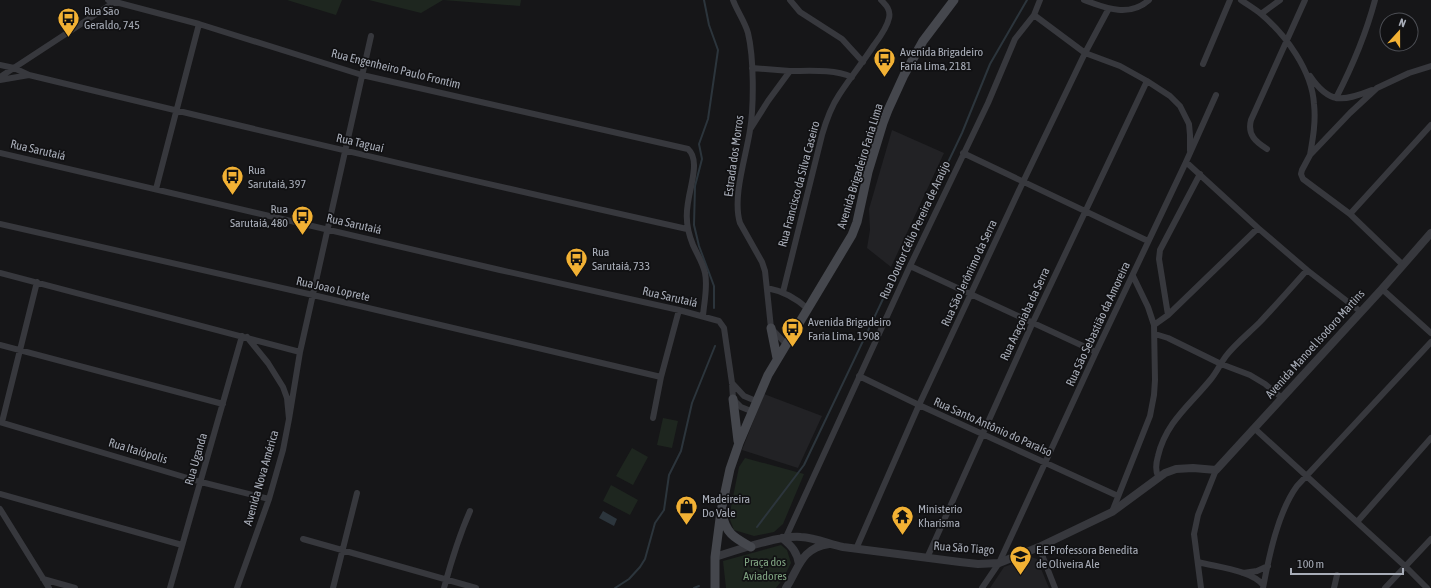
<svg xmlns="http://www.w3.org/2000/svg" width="1431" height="588" font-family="'Asap Condensed',sans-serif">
  <rect width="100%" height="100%" fill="#161618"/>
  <path fill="#222225" d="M892,130l52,23 -53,114 -24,-19 3,-18 -1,-21z
    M764,394l58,22 -24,52 -56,-18z
    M1031,557l6,2 12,29h-59l14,-21z"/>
  <path fill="#1e261f" d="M287,0h55l-6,15z
    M369,0h152l-1,6 -77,-6 -22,13z
    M663,418l15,3 -6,27 -15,-3z
    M632,448l16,9 -15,28 -17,-9z
    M745,458l59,16 -21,50 -9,8 -20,4 -20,-6 -5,-13 10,-50z
    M611,485l27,15 -8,15 -27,-14z
    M781,545l6,5 4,13 -8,16 -7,9h-50l-3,-27z"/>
  <path fill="#2c353c" d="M603,511l14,8 -3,7 -15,-8z"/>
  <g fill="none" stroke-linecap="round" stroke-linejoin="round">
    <path stroke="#2c353c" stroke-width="2" d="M704,0l5,25 9,25 -10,69 -9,25 3,15 -7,27 -1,39 5,21 15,40v22
      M757,527l47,-62 158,-332 28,-69 37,-64
      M615,588l14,-9 11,-12 5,-8 10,-36 9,-13 5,-35 12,-24 11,-48 23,-57
      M694,588l5,-2"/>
    <path stroke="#37383d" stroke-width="6" d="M108,0l91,24 163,51 326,74c10,9 5,27 3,38 -5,22 -7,36 2,58 4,9 10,18 12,28 3,13 -1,30 -2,43
      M733,0c4,11 12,22 15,33 6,25 6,72 2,97 -4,27 -18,67 -10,93l22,39 3,9 6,57 15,16
      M790,0l10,12 42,27 21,23
      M1084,0c21,8 45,18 65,0
      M1241,0c7,5 14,9 20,14 25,21 51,57 53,90 2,17 -1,34 -4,51
      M1261,14l19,-14
      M1034,15l51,38 35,13 27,15 23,15 10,10 9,18 1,11v16
      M1203,64l27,-64
      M0,65l14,3 15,7c219,53 438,105 658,154
      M752,68l38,3
      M1310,76c19,28 32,26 62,14
      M0,77l116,-76
      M0,80l29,-5
      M1336,98c16,-31 30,-64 39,-98
      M751,128l17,-27 22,-30c20,0 43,-2 62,6
      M1267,149c-11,-7 -20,-14 -16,-29l54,-120
      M0,153l500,117 179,40 40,11 5,7 8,55 1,16 8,8 10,4
      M963,153l185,88
      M1186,162l72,66 49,42 54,42
      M156,189l43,-165
      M1350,214l81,-89
      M0,224l313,71 348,82
      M1403,265l-53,-51 -47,-35 -2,-5 1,-4 8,-15 40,-42 27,-25 32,-15 22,-7
      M910,266l186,86
      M0,273l300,79
      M767,288c16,3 29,10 41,21
      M1382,289l49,44
      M783,292l39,-157c4,-14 9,-28 17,-40 11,-17 24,-33 35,-50 6,-8 13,-17 15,-27 2,-8 -3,-13 -8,-18
      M1168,315l-9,-56 1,-9 40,-76
      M1154,325l14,-10 90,-87
      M1155,334l13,4 53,26 29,11 15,9 17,14
      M0,345l223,59
      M859,376l60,29 199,91
      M732,383l12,13 12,5
      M653,418l8,-41 18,-67
      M289,419l11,-67 71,-316
      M0,422l201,60 68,17
      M2,422l35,-140
      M1254,428l152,139 21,21
      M1158,476c-3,-6 -2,-13 0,-20 8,-34 32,-51 53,-77 6,-7 9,-15 15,-23 9,-12 23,-23 34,-34 16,-17 32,-35 47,-52
      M0,494l182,51
      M0,509l49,79
      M1112,512l38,-96 4,-21 1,-15 -1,-55 -6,-18 -15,-31
      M1357,522l74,-84
      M786,537l124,-271 78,-163 27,-64 19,-24 6,-15
      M303,539l173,49
      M1039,547l16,41
      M856,549l63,-144 104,-223 62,-129 23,-43
      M927,558l106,-236 114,-241
      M1198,562c18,5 53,8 65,23
      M1243,573l14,-2 11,-5
      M43,579l32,9
      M170,588l72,-252
      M237,588l32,-89 14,-49 6,-31 -2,-21 -4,-11 -15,-24 -21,-26
      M333,588l24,-95
      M444,588c7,-26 15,-52 26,-77
      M982,588l17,-25 97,-211 90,-190 30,-67
      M1201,588l-7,-54 4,-19 18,-45
      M1263,588c6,-32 15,-76 34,-102l134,-144
      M1334,588l3,-13
      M1385,588l46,-49"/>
    <path stroke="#37383d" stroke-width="8" d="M782,538c10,8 15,14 17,26
      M715,557c22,-7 65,-22 86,-20 15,1 28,7 42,10l117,15 18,2 21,-1 40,-16 73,-35 53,-39 11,-4 17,-1 23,2 166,-181 49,-56
      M786,588c13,-20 15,-40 43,-44"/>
    <path stroke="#45474d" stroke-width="9" d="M771,328l6,30
      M733,399l5,42
      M722,514c4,20 13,24 29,33
      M715,588v-31l6,-46 9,-42 9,-26 29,-68 84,-140 5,-13 11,-50 15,-49 5,-13 16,-35 19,-34 31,-41"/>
  </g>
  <defs>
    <symbol id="bus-pin" viewBox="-11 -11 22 30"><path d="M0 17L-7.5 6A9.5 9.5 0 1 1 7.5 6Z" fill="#f2b134" stroke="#111113"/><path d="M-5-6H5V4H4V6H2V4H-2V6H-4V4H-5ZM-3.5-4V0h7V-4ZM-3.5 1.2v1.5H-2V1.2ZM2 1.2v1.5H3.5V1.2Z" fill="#111"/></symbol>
    <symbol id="shop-pin" viewBox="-11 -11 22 30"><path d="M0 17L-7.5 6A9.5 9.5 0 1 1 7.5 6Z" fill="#f2b134" stroke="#111113"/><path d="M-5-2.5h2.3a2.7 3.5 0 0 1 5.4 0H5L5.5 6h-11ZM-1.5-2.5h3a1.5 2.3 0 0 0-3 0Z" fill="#111"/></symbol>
    <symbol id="temple-pin" viewBox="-11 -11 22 30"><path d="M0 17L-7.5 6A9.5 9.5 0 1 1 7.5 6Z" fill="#f2b134" stroke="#111113"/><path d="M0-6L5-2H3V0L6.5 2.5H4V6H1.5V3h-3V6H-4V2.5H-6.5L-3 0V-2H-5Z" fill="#111"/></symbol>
    <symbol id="school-pin" viewBox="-11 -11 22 30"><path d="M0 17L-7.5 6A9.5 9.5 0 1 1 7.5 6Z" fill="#f2b134" stroke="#111113"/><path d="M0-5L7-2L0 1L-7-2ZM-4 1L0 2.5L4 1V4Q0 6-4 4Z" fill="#111"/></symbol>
  </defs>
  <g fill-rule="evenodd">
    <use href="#bus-pin" x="56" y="6" width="25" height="34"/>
    <use href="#bus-pin" x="872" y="46" width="25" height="34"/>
    <use href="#bus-pin" x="220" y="164" width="25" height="34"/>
    <use href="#bus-pin" x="290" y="204" width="25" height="34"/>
    <use href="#bus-pin" x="564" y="246" width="25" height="34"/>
    <use href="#bus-pin" x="780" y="316" width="25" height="34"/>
    <use href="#shop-pin" x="674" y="494" width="25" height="34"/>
    <use href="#temple-pin" x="890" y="504" width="25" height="34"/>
    <use href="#school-pin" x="1008" y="544" width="25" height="34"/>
  </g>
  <g text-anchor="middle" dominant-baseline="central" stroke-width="3.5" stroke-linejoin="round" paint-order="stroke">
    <g font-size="12" fill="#a8adb8" stroke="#111113" text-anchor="start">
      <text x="84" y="11">Rua São<tspan x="84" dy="14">Geraldo, 745</tspan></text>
      <text x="900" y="52">Avenida Brigadeiro<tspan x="900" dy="14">Faria Lima, 2181</tspan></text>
      <text x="248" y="170">Rua<tspan x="248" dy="14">Sarutaiá, 397</tspan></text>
      <text x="288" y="209" text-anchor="end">Rua<tspan x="288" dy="14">Sarutaiá, 480</tspan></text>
      <text x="592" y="252">Rua<tspan x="592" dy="14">Sarutaiá, 733</tspan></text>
      <text x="808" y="322">Avenida Brigadeiro<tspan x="808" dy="14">Faria Lima, 1908</tspan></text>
      <text x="702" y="499">Madeireira<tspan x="702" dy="14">Do Vale</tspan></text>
      <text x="918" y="509">Ministerio<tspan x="918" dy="14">Kharisma</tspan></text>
      <text x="1036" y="550">E.E Professora Benedita<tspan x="1036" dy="14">de Oliveira Ale</tspan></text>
    </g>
    <g font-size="12" fill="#a8adb8" stroke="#111113">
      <text transform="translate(396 69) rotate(14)">Rua Engenheiro Paulo Frontim</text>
      <text transform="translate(360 143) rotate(13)">Rua Taguaí</text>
      <text transform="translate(38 150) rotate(13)">Rua Sarutaiá</text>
      <text transform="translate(734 156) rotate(-82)">Estrada dos Morros</text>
      <text transform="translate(860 166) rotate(-73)">Avenida Brigadeiro Faria Lima</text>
      <text transform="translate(799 184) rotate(-75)">Rua Francisco da Silva Caseiro</text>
      <text transform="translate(354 224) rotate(13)">Rua Sarutaiá</text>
      <text transform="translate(915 230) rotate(-65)">Rua Doutor Célio Pereira de Araújo</text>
      <text transform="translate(969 273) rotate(-65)">Rua São Jerônimo da Serra</text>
      <text transform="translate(333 289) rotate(13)">Rua Joao Loprete</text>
      <text transform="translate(670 297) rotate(13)">Rua Sarutaiá</text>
      <text transform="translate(1025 314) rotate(-65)">Rua Araçoiaba da Serra</text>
      <text transform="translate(1098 324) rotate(-65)">Rua São Sebastião da Amoreira</text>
      <text transform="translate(1315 344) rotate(-48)">Avenida Manoel Isodoro Martins</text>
      <text transform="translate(993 427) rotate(24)">Rua Santo Antônio do Paraíso</text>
      <text transform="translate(138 451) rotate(17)">Rua Itaiópolis</text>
      <text transform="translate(196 459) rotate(-74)">Rua Uganda</text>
      <text transform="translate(261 478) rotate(-74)">Avenida Nova América</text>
      <text transform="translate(964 548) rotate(4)">Rua São Tiago</text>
    </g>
    <g font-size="12" fill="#7fa381" stroke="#111113">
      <text x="765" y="562">Praça dos<tspan x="765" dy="14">Aviadores</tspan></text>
    </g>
  </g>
  <g transform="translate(1399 32) rotate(21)"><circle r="19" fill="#111113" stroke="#4d4f55"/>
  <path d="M0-3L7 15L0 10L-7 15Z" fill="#f2b134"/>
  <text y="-6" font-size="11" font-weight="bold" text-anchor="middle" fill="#a8adb8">N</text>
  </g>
  <path d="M1291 568v6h112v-6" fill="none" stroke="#a8adb8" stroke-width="2"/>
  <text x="1297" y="568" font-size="12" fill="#a8adb8" stroke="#111113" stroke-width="3" paint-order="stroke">100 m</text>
</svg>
